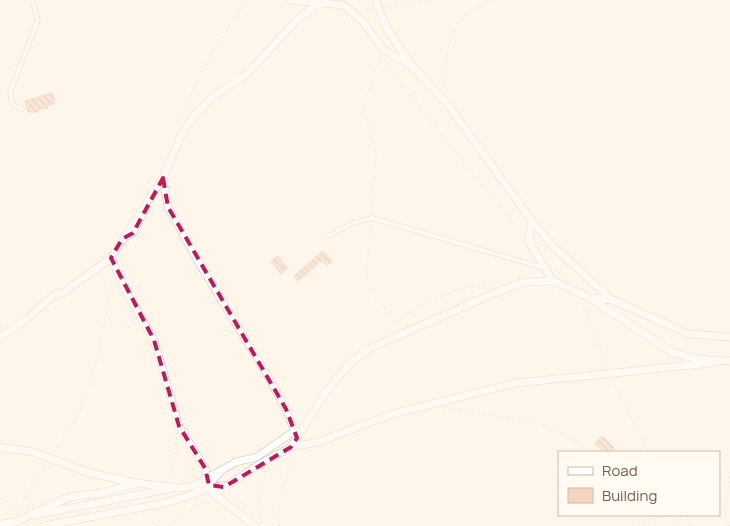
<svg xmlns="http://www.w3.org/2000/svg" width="730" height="526" font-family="Manrope,sans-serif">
  <defs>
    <pattern id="building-back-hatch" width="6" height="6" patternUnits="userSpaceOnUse" patternTransform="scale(1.25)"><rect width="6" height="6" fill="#f5d5c0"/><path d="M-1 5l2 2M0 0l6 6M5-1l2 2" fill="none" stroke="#cbb09e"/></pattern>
  </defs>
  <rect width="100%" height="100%" fill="#fef6ea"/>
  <path fill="url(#building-back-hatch)" stroke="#e9bb9f" d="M52,93l3,10 -8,3 1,2 -10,1v3h-10l-3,-11z
    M323,251l9,10 -5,4 -5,-5 -24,21 -4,-5z
    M278,256l9,12 -6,6 -10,-13z
    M602,436l12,12 -3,4h-7l-9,-9z"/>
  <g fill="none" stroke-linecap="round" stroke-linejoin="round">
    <defs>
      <path id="lane" d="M22,109c-10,-2 -11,-7 -12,-17l28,-72 -6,-20
        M330,235l23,-12 19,-5 172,50"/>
      <path id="street" d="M288,0l55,5 7,5 13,12 20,27 29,17 34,36 85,118 -2,22 24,39
        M376,0l10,27 24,36
        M163,179l5,28 34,61 63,103 21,38 11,29
        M531,220l23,27 58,53
        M123,239l10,-6 12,-24
        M111,258l15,34 28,48 25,86 26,42 4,17 5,9 41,32
        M591,298l22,2 76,34 41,3
        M0,337l28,-19 26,-23 9,-2 48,-35 52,-80 18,-43 13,-19 19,-19 34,-23 48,-52 26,-22
        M0,447l33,5 57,21 47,10 40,5 32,-3 15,2
        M291,447l27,-5 74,-28 124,-31 196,-20
        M193,486l43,-24 21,-5 37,-26
        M214,494l46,-30 31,-17 35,-55 21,-26 21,-17 131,-58 25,-9 29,-1 37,17 82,54 24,7 34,2
        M29,516l140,-27
        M0,524l15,-2 55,-25 31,-4 33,-9
        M43,526l122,-23 38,-12 18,-20"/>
    </defs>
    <use href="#lane" stroke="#d2beae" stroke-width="5"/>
    <use href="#street" stroke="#d2beae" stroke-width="8"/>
    <path stroke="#dbb8a2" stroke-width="1" stroke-dasharray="1 4" stroke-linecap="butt" d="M385,6l48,-6
      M361,11l11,-2
      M385,58l3,11 134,164
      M446,91c-1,-25 -1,-57 19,-75 8,-7 19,-11 28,-16
      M180,123l23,-56 43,-67
      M372,212l4,-56 -6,-30 -7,-11v-7l17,-51
      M371,224l-5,53 4,12 25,33
      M555,270l15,10
      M582,302l25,64
      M396,330l-1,-8c28,-19 64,-39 99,-37
      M613,381l36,71
      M444,408l92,14 40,19 16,11
      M54,452c11,-16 22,-32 29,-50 16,-38 22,-81 29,-122
      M719,477l11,-8
      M169,479l8,-42
      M230,492l16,17
      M0,499l17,10 17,-4
      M16,514l30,-50
      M665,515l15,11
      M684,515l7,11
      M262,523c-6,-21 -2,-36 7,-56
      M158,526l4,-16
      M170,526l38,-27
      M279,526v-23l14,-49
      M639,526l20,-11
      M730,526l-5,-7 5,-47"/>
    <use href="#lane" stroke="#fff" stroke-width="4"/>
    <use href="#street" stroke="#fff" stroke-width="7"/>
  </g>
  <path d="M0 0H730V526H0ZM163,178l5,29 118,202 11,29 -6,9 -67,40 -15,-2 -4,-17 -26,-42 -25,-86 -43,-82 11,-19 11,-6z" fill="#fef6ea" fill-opacity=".55" fill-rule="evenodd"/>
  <path fill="none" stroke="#c2185b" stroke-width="4" stroke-dasharray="10 6" stroke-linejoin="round" d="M163,178l5,29 118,202 11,29 -6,9 -67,40 -15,-2 -4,-17 -26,-42 -25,-86 -43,-82 11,-19 11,-6z"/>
  <rect x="558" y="451" width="162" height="65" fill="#fffaf2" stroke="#cabbaf"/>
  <rect x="568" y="467" width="25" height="8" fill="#ffffff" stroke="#cabbaf"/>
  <text x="602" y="476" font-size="15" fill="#7b5c4a">Road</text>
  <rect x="568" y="488" width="25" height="15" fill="#f5d5c0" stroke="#cabbaf"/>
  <text x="602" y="501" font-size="15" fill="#7b5c4a">Building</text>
</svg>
